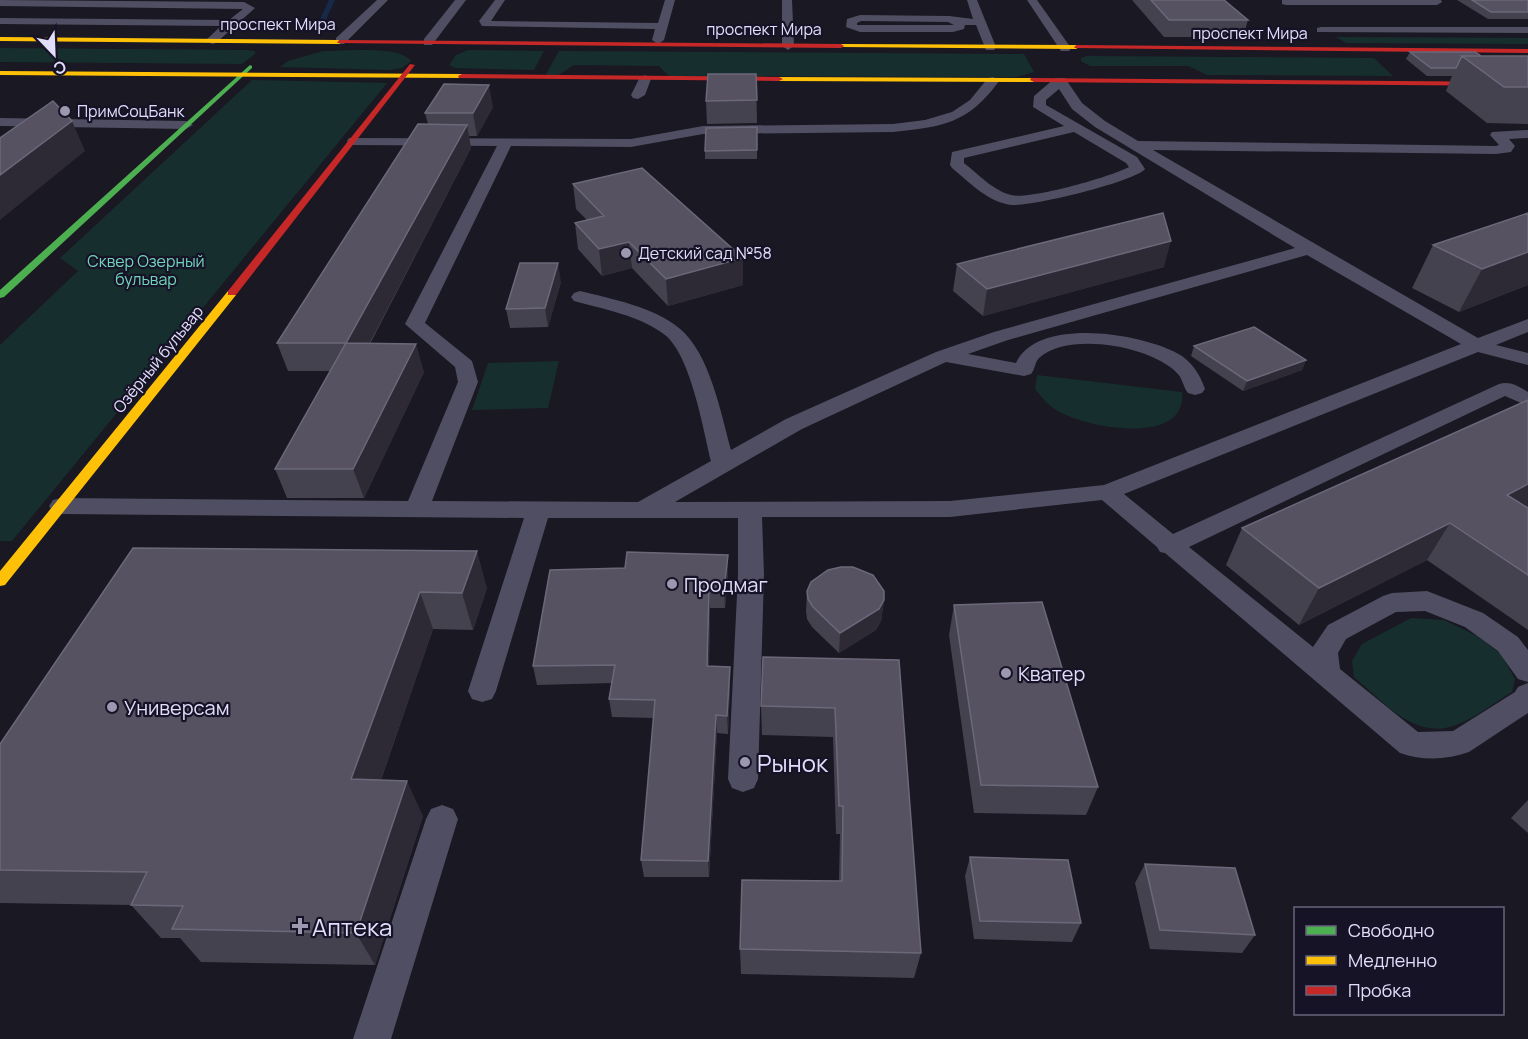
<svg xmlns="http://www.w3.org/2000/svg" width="1528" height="1039" font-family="Manrope,sans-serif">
  <rect width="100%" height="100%" fill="#1a1822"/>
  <path fill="#172e2e" d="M1336,37l192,1v6l-182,-1z
    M0,48l246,2 9,1v3l-13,10 -242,-2z
    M468,50h8l68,1 -10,19 -79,-2 -6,-3 7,-10z
    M323,51c19,0 78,-6 88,10l-9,7 -12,2 -110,-3 8,-6z
    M559,51l465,3 10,18 -17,5 -348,-1 -10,-10 -85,-1 -17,11h-12z
    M1087,56l287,2 19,18 -186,-1 -19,-9h-98l-9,-5v-3z
    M252,80l135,3 -375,458h-12v-196l78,-74 -18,-13z
    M559,361l-11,47 -76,2 16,-47z
    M1037,375l145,17c6,55 -96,36 -124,19 -10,-5 -16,-14 -23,-22z
    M1411,618l33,2 33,16 24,18 14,25 -3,13c-18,11 -37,26 -56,33 -41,16 -73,-24 -102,-48l-2,-16 10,-17z"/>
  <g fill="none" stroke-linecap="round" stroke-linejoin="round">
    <path fill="#172948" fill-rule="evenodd" d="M329,0h6l-8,17 -1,8 -5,1v-9z"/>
    <path fill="#504e62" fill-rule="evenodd" d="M0,0l244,2 11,6 -39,35 -4,1 -6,-4 15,-14 -221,-2v-6l229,2 14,-11 -243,-3z
      M377,0h11l-44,44h-8v-6z
      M455,0h11l-34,45h-8v-6z
      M495,0h10l-14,21 167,2 7,-23h10l-11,40 -6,4 -6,-4 3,-11 -173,-3 -3,-5z
      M782,0h10l2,46 -6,4 -6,-4z
      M967,0h10l19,47 -2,3h-8l-10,-25h-11l-1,4 -11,3h-93l-14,-5 1,-8 13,-4 89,1 24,3zM861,21l87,1 6,3h-97v-2z
      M1027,0h10l34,48 -2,3h-8z
      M1282,0h159l1,2 -5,3h-151l-4,-1z
      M1321,27h207v6l-211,-1v-4z
      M645,75l6,4 -6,16 -7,4 -5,-1 -2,-3 8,-16z
      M993,77l6,4c-30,42 -56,46 -106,51l-190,2 -72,13 -120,-1 -86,177 47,38 6,21 -46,119 206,1 73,-41c-8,-32 -20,-105 -46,-126 -24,-19 -62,-26 -91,-34l-3,-4 3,-4 6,-2c32,8 74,16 99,37 31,25 42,86 52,122l55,-31 150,-67 58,-20 301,-84 -200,-121 -23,-18 -13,-20 -13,11v5l91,52 8,12c-11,13 -115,38 -134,36 -23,-3 -42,-23 -59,-37l-2,-3 2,-13 112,-26 -31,-19 1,-11 21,-18h10l17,25 23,18 33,20 358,5 3,-1 -9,-10 2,-3 36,-2v8l-19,1 6,7 -4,6 -15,2 -343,-4 325,188 50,-19v13l-32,13 32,8v12l-50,-13 -354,142 49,40 326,-150c11,-3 19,2 29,8v14l-23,-10 -316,151 124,100 15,-22 55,-29 9,-3 35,-2 56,22 35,24 10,13v32l-10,-3 -20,-28 -33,-24 -40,-16 -29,1 -50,27 -8,14 2,16 78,63 35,-1 62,-39 3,-5 10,-4v30l-59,39c-22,8 -46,9 -69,1l-235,-200 -5,-1 -3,-5 -55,-47 -152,17h-188l2,57 -6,205 -4,9 -11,4 -11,-4 -4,-9 10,-205v-56h-190l-52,173 -4,8 -10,3 -10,-3 -4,-8 56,-173 -463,-4 -8,-2 -4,-6 4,-6 8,-2 347,3 50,-119 -3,-15 -50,-43 92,-178 -143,-1 -5,-1 -2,-3 2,-3 282,1 72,-13 190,-2 32,-4 27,-8 18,-12 18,-22zM1074,132l52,31 3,4c-19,10 -99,33 -118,28 -17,-4 -33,-21 -47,-32v-5zM1307,255l154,89 -357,141 -154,16 -275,1 127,-73 144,-67 78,14 7,-2c4,-5 4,-12 8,-16 30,-27 112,-12 138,15 6,6 6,14 11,20l7,2 7,-2 3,-4c-5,-14 -11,-24 -23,-33 -35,-22 -144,-41 -166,7l-48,-9 40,-14z
      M0,118l186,3 7,4 -7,4 -186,-3z
      M442,805l11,4 5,10 -67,220h-38l73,-220 5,-10z"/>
    <path fill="#4caf50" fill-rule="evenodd" d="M250,65l2,1v2l-248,229 -4,1v-8z"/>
    <path fill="#ffc107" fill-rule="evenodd" d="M0,37l339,3 3,2 -3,2 -339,-3z
      M841,44l235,1 3,2 -3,2 -237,-2z
      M0,71l462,3 4,2 -4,2 -462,-3z
      M776,77l258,1 4,2 -4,2 -255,-1h-3z
      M232,290l4,1v4l-231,290 -5,1v-15l228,-280z"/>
    <path fill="#c62828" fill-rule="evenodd" d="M339,40l502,4 3,2 -3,2 -504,-5z
      M1076,45l452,4v4l-454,-5z
      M410,64l5,1 -179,230h-8v-4z
      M462,74l317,3 4,2 -4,2 -320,-3 -1,-2z
      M1031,78l497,4v4l-494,-4 -4,-2z"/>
  </g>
  <path fill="#454250" d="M1132,0h92l24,20 -5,17h-79z
    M1457,0h71v19h-40z
    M1410,52l71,4h47v68l-41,-1 -41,-32 6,-15h-25l-21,-17z
    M756,74l1,49 -50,1 -1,-23z
    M493,107l-16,29h-8l2,12 -101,196 54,28 -60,126h-77l-12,-29 55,-98h-42l-11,-28 151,-219 -3,-11z
    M757,127v32h-52v-8z
    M573,184l170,74v27l-75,21 -36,-38 -30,8 -24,-27 -3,-26 12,-3 -11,-11z
    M1528,213v72l-69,27 -47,-24 21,-43z
    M957,264l207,3 -181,49 -30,-25z
    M561,282l-13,45 -38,1 -4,-19z
    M1194,346l112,14 -4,10 -59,21 -52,-35z
    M1528,400v230l-101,-70 -128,65 -73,-60 16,-37z
    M133,548l354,40 -14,42 -40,-1 -52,151 42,36 -48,149 -174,-3 -21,-24h-19l-30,-33 -131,-2v-159z
    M728,574l-3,34h-15l-1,58 21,19 -2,49 -11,-1 -8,144h-65l-3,-17 13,-142 -42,-1 -3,-18 3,-16 -75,2 -4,-19z
    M807,591l77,9 -3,21 -5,9 -37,23 -27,-26 -5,-8 -1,-8z
    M954,605l144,182 -12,28 -112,-2 -25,-178z
    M899,660l22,293 -7,25 -173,-4 -1,-25 99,-68 1,-47h-4l-3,-97 -71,-2 -1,-29z
    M1528,800v33l-17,-15z
    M970,857l111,66 -9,19 -98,-3 -9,-63z
    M1145,864l110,71 -13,18 -92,-4 -15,-66z"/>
  <path fill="#2d2a36" d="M489,85l4,22 -16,29 -4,-23z
    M72,121l13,30 -85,69v-45z
    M467,125l4,23 -116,223 -9,-28z
    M1171,241l-7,26 -181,49 4,-27z
    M629,242l3,26 -30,8 -3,-27z
    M1528,252v33l-69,27 23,-43z
    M743,258v27l-75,21 -2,-27z
    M558,263l3,19 -13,45 -3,-19z
    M416,344l8,28 -60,126 -11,-29z
    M1306,360l-4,10 -59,21 4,-10z
    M1528,484v24l-21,-13z
    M1450,523l-23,37 -128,65 20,-37z
    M477,551l10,37 -14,42 -11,-37z
    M728,555v19l-3,34 -1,-18z
    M709,590l1,18 -2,76 -1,-18z
    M420,592l13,37 -64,185 -18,-35z
    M884,600l-3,21 -5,9 -37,23 1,-20z
    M730,667v18l-2,49 -1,-18z
    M716,715l1,18 -8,144 -1,-16z
    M407,781l16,35 -48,149 -19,-32z"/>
  <path fill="#565262" stroke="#6b687a" stroke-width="1.5" d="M1151,0h73l24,20h-79z
    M1472,0h56v12h-37z
    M1410,52h65l6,4h-19l-6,12h-25z
    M1462,56h66v31h-24z
    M708,74h48l1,26 -51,1z
    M444,84l45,1 -16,28h-48z
    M53,101l19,20 -72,54v-37z
    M418,124l49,1 -121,218h-69z
    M757,127v23l-52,1 1,-23z
    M642,168l101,90 -77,21 -37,-37 -30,7 -24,-26 29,-7 -31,-32z
    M1163,213l8,28 -184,48 -30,-25z
    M1528,213v39l-46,17 -49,-24z
    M520,263h38l-13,45 -39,1z
    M1254,327l52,33 -59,21 -53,-35z
    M346,343l70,1 -63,125h-78z
    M1528,400v84l-21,11 21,13v67l-78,-52 -131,65 -77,-60z
    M133,548l344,3 -15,42 -42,-1 -69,187 56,2 -51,152 -184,-4 11,-23 -52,-1 16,-33 -147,-2v-126z
    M627,552l101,3 -4,35h-15l-2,76 23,1 -3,49 -11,-1 -8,146 -67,-1 14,-160 -46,-1 6,-34 -82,1 17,-96 75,-2z
    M841,567h12l20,8 11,16v9l-5,9 -39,24 -27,-26 -5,-8 -1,-8 4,-9 17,-12z
    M1042,602l56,185 -117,-2 -27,-180z
    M763,657l136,3 22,293 -181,-4 2,-69 100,1 1,-75h-4l-4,-98 -74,-2z
    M970,857l98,3 13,63 -101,-2z
    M1145,864l90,4 20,67 -95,-5z"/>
  <g fill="#9b98af" stroke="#171327" stroke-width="2">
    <circle cx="65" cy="111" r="6"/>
    <circle cx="626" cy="253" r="6"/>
    <circle cx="672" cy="584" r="6"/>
    <circle cx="1006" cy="673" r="6"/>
    <circle cx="112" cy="707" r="6"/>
    <circle cx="745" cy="762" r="6"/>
    <path d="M297 917h6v6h6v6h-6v6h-6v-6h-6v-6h6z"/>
  </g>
  <g text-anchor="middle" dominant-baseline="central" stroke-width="4.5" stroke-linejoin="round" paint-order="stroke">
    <g font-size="16" fill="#e1ddfb" stroke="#171327">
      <text x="278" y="24">проспект Мира</text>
      <text x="764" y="29">проспект Мира</text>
      <text x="1250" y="33">проспект Мира</text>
      <text transform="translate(158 359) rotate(-51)">Озёрный бульвар</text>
    </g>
    <g font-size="16" fill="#e1ddfb" stroke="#171327" text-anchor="start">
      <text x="77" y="111">ПримСоцБанк</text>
      <text x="638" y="253">Детский сад №58</text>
    </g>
    <g font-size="16" fill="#70d4bd" stroke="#171327">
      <text x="146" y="261">Сквер Озерный<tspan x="146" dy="18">бульвар</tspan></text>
    </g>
    <g font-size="20" fill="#e1ddfb" stroke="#171327" text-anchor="start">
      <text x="684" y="584">Продмаг</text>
      <text x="1018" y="673">Кватер</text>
      <text x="124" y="707">Универсам</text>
    </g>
    <g font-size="24" fill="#e1ddfb" stroke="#171327" text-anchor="start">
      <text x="757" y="762">Рынок</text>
      <text x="312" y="926">Аптека</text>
    </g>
  </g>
  <rect x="1294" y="907" width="210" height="108" fill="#171327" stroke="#68647c" stroke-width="1.5"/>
  <rect x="1306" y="926" width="30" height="9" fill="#4caf50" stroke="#68647c" stroke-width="1.5"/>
  <text x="1348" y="937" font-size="18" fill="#e1ddfb">Свободно</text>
  <rect x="1306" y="956" width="30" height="9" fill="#ffc107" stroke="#68647c" stroke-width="1.5"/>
  <text x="1348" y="967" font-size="18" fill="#e1ddfb">Медленно</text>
  <rect x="1306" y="986" width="30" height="9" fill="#c62828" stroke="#68647c" stroke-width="1.5"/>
  <text x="1348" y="997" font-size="18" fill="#e1ddfb">Пробка</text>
  <g transform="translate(54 54) rotate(157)" stroke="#171327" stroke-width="4.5" paint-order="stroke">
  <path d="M0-4.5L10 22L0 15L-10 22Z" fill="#e1ddfb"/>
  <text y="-9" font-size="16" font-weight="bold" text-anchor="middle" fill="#e1ddfb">С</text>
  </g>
</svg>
